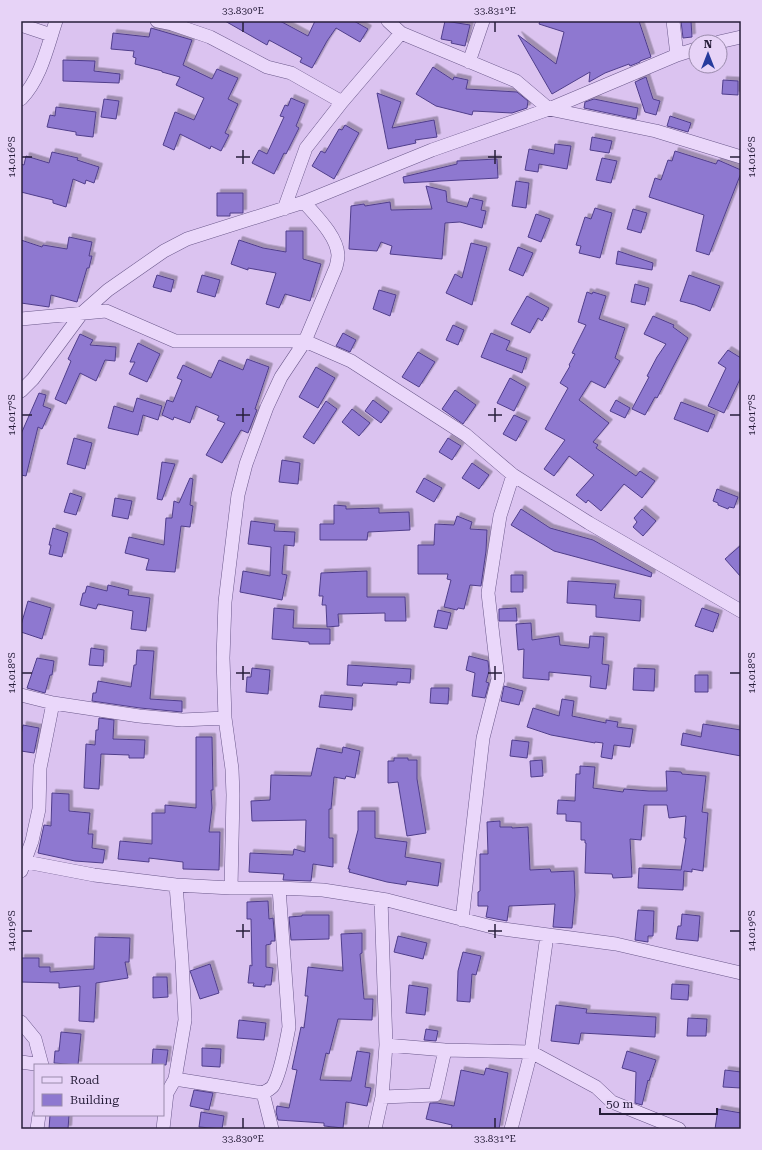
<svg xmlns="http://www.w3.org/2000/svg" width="762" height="1150" font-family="'Roboto Serif',serif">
  <defs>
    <filter id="shadow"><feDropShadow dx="3.5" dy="-3.5" stdDeviation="0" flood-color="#0004"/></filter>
  </defs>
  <rect width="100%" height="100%" fill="#dbc3f0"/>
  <path fill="#8e78d0" stroke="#503e8b" filter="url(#shadow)" d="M225,21h55l28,15 7,-15h39l14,8 -8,13 -24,-14 -9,13 -15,27 -12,-6 2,-4 -33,-18 -2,5z
    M445,21l25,4 -5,21 -14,-3 1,-2 -11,-2z
    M540,21h99l12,36 -11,4v1l-10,4 -1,-2 -24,9 -16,9 1,-10 -38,22 -34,-59 38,29 8,-32 -25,-8z
    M681,21h10l1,16 -9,1z
    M151,28l41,12 -9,25 29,14 5,-10 21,9 -10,21 10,5 -13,29 4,2 -8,16 -10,-5 -1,3 -30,-15 -6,16 -11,-5 12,-33 19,8 10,-22 -28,-13 4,-8 -18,-5v-1l-27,-7 1,-6 -3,-1 1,-6 -23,-2 2,-16 36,4z
    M63,60l32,1 -1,10 26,3 -1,9 -56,-2z
    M433,67l20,13 1,-3 14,3 -2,9 51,3 11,9 -1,7 -15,5 -39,-2 -1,4 -36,-9 -20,-12z
    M646,77l7,22 7,2 -4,14 -11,-3 -10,-30z
    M723,80l15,1v14l-16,-1z
    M377,93l24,9 -9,26 42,-8 3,17 -22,3 1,3 -28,6z
    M291,98l14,6 -9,22 3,2 -13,26 -2,-1 -10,21 -22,-11 7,-13 8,4 17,-37 -4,-1 5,-11 3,1z
    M104,99l15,2 -3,18 -15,-2z
    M594,99l44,9 -2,11 -52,-11 1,-6z
    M56,107l40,5 -3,25 -17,-2v-3l-29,-5 3,-12 5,1z
    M670,116l21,7 -3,9 -21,-6z
    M345,125l14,8 -25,46 -22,-13 9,-15 4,2 14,-24 3,1z
    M592,137l20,4 -3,12 -19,-3z
    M555,144l16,2 -4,23 -28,-5 -1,8 -13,-2 4,-21 25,5z
    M675,151l41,13 2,-4 23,10v3l-32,82 -13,-4 8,-36 -55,-18 6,-19 6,2 7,-20 4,1z
    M52,152l26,6 -1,2 22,7 -5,16 -8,-3 -1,4 -12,-5 -7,28 -13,-4v-3l-32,-8v-28l3,1 2,-9 23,7z
    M602,158l15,3 -6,22 -15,-3z
    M497,159l1,19 -94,5 -1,-6 54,-13v-3z
    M516,181l13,2 -3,25 -14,-2z
    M426,186l20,5 1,11 20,5 3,-9 13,3 -2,9 5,1 -4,17 -22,-6 -15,1 -3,36 -52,-5 2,-8 -11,-4 -4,9 -28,-2 2,-43 13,-2 1,2 25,-4 1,8 41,-1z
    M217,193h26v20h-13v3h-13z
    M595,208l17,5 -12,45 -21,-5 2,-7 -5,-1 9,-28 6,2z
    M633,209l14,4 -6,20 -14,-4z
    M536,214l14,5 -9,23 -13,-5z
    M286,231h17v28l18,5 -11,37 -25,-7 -6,14 -13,-4 10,-31 -28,-5v2l-17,-6 8,-24 24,8 23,4z
    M69,237l23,5 -3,14h3l-3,12h-2l-10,34 -26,-7 -2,12 -28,-4v-63l21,7 1,-2 24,4z
    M471,243l16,4 -15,58 -26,-12 9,-19 7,4z
    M518,247l15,6 -10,23 -14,-6z
    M618,251l35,12 -1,7 -36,-6z
    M157,275l17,5 -3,12 -18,-5z
    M202,275l18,5 -5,17 -18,-5z
    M689,275l31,11 -10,25 -15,-6 -15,-4z
    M635,284l14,4 -4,17 -14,-3z
    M379,290l17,5 -6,21 -17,-7z
    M587,292l5,2 1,-2 13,4 -7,23 26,9 -10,30 5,3 -15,27 -14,-7 -12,19 30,23 -16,19 5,3 -2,3 40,28 4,-5 15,10 -13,17 -18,-14 -23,27 -13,-11 -2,3 -10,-8 18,-20 -25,-19 -15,20 -10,-7 21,-29 -20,-11 23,-41 -8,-5 10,-17 -1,-1 6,-11 -3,-1 14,-28 -8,-3z
    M527,296l22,12 -7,13 -4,-3 -8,15 -19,-9z
    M653,316l21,9 -1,2 15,11 -31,60 -2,-1 -10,18 -13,-6 17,-32 -2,-1 10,-19 9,-13 -22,-10z
    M453,325l11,5 -6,15 -12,-5z
    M343,333l13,7 -6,12 -14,-6z
    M491,333l19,8 -4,9 21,8 -5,15 -41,-16z
    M80,334l13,6 -3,5 26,2 -1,14 -10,-1 -9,21 -16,-8 -14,31 -11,-5 16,-38 -3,-2z
    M138,343l22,11 -13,28 -18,-8 6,-12h-5z
    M728,350l13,8v19l-17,36 -16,-7 18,-38 -8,-5z
    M418,352l17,10 -16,25 -17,-10z
    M247,359l22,8 -14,42 2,1 -9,23 -7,-3 -19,33 -16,-8 19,-32 -8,-3 2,-4 -23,-10 -6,17 -16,-6 -1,3 -11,-5 5,-15 6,2 9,-22 -5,-2 6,-13 28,13 8,-18 24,10z
    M316,367l19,11 -17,30 -19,-11z
    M510,378l16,9 -12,24 -17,-8z
    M455,390l21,15 -13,19 -21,-15z
    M39,393l7,2 -3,11 8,3 -9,20 -4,-2 -12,49 -5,-1v-41z
    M137,398l25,8 -4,14 -15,-5 -5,20 -30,-7 6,-22 19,6z
    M373,400l16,12 -8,11 -16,-12z
    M616,400l14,8 -5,10 -15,-7z
    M326,401l11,8 -23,35 -11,-7z
    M681,402l34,13 -7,17 -34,-13z
    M352,409l18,14 -11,13 -17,-14z
    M514,415l13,6 -11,20 -13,-7z
    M74,438l18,5 -7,26 -18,-5z
    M448,438l13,8 -9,14 -13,-8z
    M282,460l18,3 -2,21 -19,-2z
    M162,462l13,2 -13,36 -5,-1z
    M472,463l17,12 -10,14 -17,-11z
    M190,478l3,1 -3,26 3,1 -3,21 -9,-1 -6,46 -29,-2 3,-11 -24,-6 4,-16 35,8 2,-27h6l2,-17 5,2z
    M424,478l18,10 -8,14 -18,-10z
    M717,489l21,8 -4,11 -5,-1 -1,2 -10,-4v-2l-5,-2z
    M70,493l12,4 -6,18 -12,-3z
    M115,498l17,3 -4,18 -16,-3z
    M334,505l12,1v3l33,-1v5l30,-1 1,18 -42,2 -1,8h-47v-16h14z
    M521,509l29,19 43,12 59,33 -1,4 -97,-26 -43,-26z
    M642,509l14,12 -13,15 -10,-9 4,-5 -3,-4z
    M457,516l15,6 -2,7 17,1 -1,21 -5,35 -11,-1 -6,24 -6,-1 -1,2 -13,-3 7,-27 -4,-1 1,-5h-30v-29h16l1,-21 19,1z
    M251,521l24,3 -1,7 21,1 -1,14 -10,-1 -2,29 5,1 -5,25 -42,-8 3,-21 27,5 1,-29 -23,-3z
    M53,528l15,5 -6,24 -13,-3 2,-9h-2z
    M741,545v32l-16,-18z
    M367,571v26h38l1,24h-21v-8l-47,1 1,12 -12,1 -1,-22h-4l1,-9h-4l2,-23z
    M511,575h12v17h-12z
    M568,581l48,3 -2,14 27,2 -1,21 -44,-4v-12l-29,-2z
    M108,585l21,5 -1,5 22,3 -4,33 -15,-2 2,-18 -35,-7 -2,5 -16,-4 3,-12h2l2,-7 20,5z
    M28,601l23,7 -9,31 -21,-7v-7z
    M274,608l20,2 -1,18 37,1v15h-21v-2l-37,-3z
    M516,608l1,13h-18v-12z
    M702,608l17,6 -6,18 -18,-6z
    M438,610l13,3 -4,16 -13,-2z
    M531,623l1,17 27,-4 1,9 29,3 1,-12 14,1 -2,27 7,1 -3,24 -16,-2 1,-11 -42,-4v8l-26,-2 1,-29 -6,1 -2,-26z
    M91,648l13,2 -1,16 -14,-1z
    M137,650l17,1 -4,48 32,2v11l-42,-4 -48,-7 1,-8h3l2,-12 33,6 3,-22h2z
    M469,656l19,5 1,10 -3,11 3,1 -4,15 -13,-2 3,-23 -9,-3z
    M37,658l17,3 -2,14h-2l-5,18 -18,-5z
    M348,665l63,4 -1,14 -13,-1v3l-34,-2 -1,3 -15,-1z
    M252,668l18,2 -2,24 -22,-2 1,-15h4z
    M634,668l21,1 -1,22 -21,-1z
    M695,675h13v17h-13z
    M504,686l19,5 -4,14 -18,-4z
    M431,688h18l-1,16 -18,-1z
    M321,695l32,3 -1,12 -33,-3z
    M562,699l12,2 -2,15 34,7v-3l12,2 -1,5 16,2 -3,18 -16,-2 -2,14 -11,-2 2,-14 -8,-1v1l-44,-8 -24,-8 6,-19 26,8z
    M99,718l15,2 -1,19 32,1 -1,18h-15v-3l-28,-1 -2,35 -15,-1 2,-44 9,1 1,-15h2z
    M703,724l38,6v26l-60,-11 2,-12 18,4z
    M23,725l16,3 -5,25 -13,-2v-16z
    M196,737h16l1,53h-2l1,18 -3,24h11l-1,38 -36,-1v-7l-34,-4v4l-31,-3 2,-18 32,3v-31h13v-8l31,3z
    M512,740l17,2 -2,16 -17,-2z
    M343,747l17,4 -5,27 -9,-2 -1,3 -11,-2 -3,32h-2v29h4v29l-20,-3 -2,17 -28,-1 1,-6 -35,-2 1,-19 43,2 1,-6 11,3 1,-32 -54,1 -1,-20 19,-1 1,-25 40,1 6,-28 25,5z
    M394,758h14v2h9v19l9,54 -19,3 -9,-54 -10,1v-22h6z
    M542,760l1,16 -12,1 -1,-16z
    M580,766l15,1 -2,21 30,4 1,-3 25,2h18l-1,-20 15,1 1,2 24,2 -4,36 6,1 -5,58 -11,-2v3l-8,-1 -1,19 -45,-2 1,-20 42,2 5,-32h-2l2,-22 -17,2 -2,-13h-23l-3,35 -11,-1 2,38 -19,1 -1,-4 -27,-1 1,-30h-1v-3h-4v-18l-15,-1v-7h-9l1,-14 17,1 1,-27h4z
    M52,793l17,1v17l21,2 -2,21h5l-1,14 13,2 -2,13 -28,-2 -37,-8 6,-28 7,1z
    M358,811h17v27l32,4 -2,15 36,6 -3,23 -31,-5 -1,4 -19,-3 -38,-10 1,-3h-2l10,-39z
    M500,821v6h12v1l16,-1 2,43 20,-1 1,3 23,-1 1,24 -3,33 -19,-1 2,-23 -46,2 -2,15 -21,-4 2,-11h-10v-14l2,-1v-37h8l-1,-32z
    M268,901l1,18 4,-1 2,23h-4v3l-5,1v22l7,1 -2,17h-6v2l-12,-1 1,-3h-6l2,-18 2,1 -1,-47h-4v-17z
    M638,910l16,1 -1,25h-5v6l-13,-2z
    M682,914l18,2 -2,25 -22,-2 2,-13h3z
    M302,915h27v24l-38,1 -2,-23 13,-1z
    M362,933v20l-2,1 4,45h9l-1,21 -34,-1 -9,35 -3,-1 -6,27 31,1 6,-30 13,2 -5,34 6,1 -4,18 -21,-4 -3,26 -19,-2v-3l-46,-3 -2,-8 1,-6 12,2 8,-38 -5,-1 9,-42 3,1 4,-32h-3l3,-29 35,4 -2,-37z
    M398,936l29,7 -4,16 -29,-7z
    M95,937l35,1 -1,24h-4l3,16 -32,5 -2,39 -15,-1 1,-35 -21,2v-5l-38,-1v-24h18v9h11v5l44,-3z
    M463,952l18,4 -5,19 -4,-1 -2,28 -13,-1 1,-30z
    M210,964l9,29 -19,6 -10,-28z
    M153,977h14l1,20 -15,1z
    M672,984l17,1 -1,15 -17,-1z
    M409,985l19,3 -3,27 -19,-2z
    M556,1005l31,4 -1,4 70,4 -1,20 -74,-4 -2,11 -28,-3z
    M688,1018l19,1 -1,17h-19z
    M239,1020l27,3 -2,17 -27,-2z
    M426,1029l12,2 -2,10 -12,-1z
    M61,1032l20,2 -3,31 -24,-2 1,-12h4z
    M202,1048l19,1 -1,18 -18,-1z
    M153,1049l15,1 -2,15 -14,-1z
    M627,1051l29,9 -7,21 -1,-1 -6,25 -7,-2 1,-31 -14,-4z
    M486,1068l22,5 -9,56h-48l1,-4 -26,-6 4,-16h7l17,3 7,-36 23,5z
    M725,1070l16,2v16l-18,-1z
    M194,1090l19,3 -4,17 -19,-4z
    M718,1109l23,4v16h-26z
    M201,1112l23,4 -2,13 -23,-2z
    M50,1115h19l-1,14h-19z"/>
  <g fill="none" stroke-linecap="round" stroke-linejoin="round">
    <defs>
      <path id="minor" d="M157,21l15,3 38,13 57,30 24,6 51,29
        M388,21l13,12 115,48 33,28 107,22 85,26
        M673,21l4,34
        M21,25l30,10
        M719,42l22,-5
        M469,62l14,-41
        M21,99c20,-21 26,-51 35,-78
        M284,209l22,-61 36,-46 59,-69
        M21,319l85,-8 69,30h130l46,20 115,74 47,40 76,48 152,88
        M21,391l12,-12 49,-66 26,-23 56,-39 23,-12 117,-37 128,-52 117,-41 128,-54 19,-6
        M21,695l32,8 86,13 43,4 43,-2
        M21,861l73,14 82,10 55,3h48l44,2 64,10 109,28 120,16 125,29
        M21,871l11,-30 7,-32 1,-41 13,-65
        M231,888l2,-93 -1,-26 -7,-51 -2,-60 2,-56 13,-107 8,-31 21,-57 14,-30 24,-36 31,-74c1,-4 2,-8 2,-12 -1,-19 -22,-39 -34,-53
        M462,920l21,-182 15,-59 -10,-86 12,-77 13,-41
        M21,1022l14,17 7,26
        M386,1045l59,5 86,2 65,35 16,15 67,27
        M21,1062l21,3
        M175,1079l88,14c3,-2 8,-4 10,-7 8,-13 13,-44 16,-59l-10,-139
        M263,1093l9,36
        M382,1097l53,-2 10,-45
        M37,1129l2,-14
        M163,1129l4,-36 8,-14 10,-59 -3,-59 -6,-76
        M375,1129l7,-32 4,-52 -5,-146
        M511,1129l20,-77 16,-117"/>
    </defs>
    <use href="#minor" stroke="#6b598b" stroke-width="14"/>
    <use href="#minor" stroke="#ead7fa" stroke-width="13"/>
  </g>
  <path fill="none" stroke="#271e3a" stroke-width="1.5" d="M243,22v10M495,22v10M243,150v14M495,150v14M22,157h10M236,157h14M488,157h14M730,157h10M243,408v14M495,408v14M22,415h10M236,415h14M488,415h14M730,415h10M243,666v14M495,666v14M22,673h10M236,673h14M488,673h14M730,673h10M243,924v14M495,924v14M22,931h10M236,931h14M488,931h14M730,931h10M243,1118v10M495,1118v10"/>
  <rect width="762" height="1150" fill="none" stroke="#e7d3f7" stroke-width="44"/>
  <rect x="34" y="1064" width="130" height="52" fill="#e7d3f7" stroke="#9a8bab"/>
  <rect x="42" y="1077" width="20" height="6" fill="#ead7fa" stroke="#9a8bab"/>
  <text x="70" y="1084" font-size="12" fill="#271e3a">Road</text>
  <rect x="42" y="1094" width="20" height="12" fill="#8e78d0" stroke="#9a8bab"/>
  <text x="70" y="1104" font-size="12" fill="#271e3a">Building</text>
  <g transform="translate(708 54)"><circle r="19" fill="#e7d3f7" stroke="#9a8bab"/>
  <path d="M0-3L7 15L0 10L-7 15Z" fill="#273b9d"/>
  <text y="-6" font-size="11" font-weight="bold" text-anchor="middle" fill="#271e3a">N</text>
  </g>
  <path d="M600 1108v6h117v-6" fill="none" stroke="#271e3a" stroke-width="2"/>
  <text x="606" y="1108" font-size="12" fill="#271e3a" stroke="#e7d3f7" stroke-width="3" paint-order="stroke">50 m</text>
  <rect x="22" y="22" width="718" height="1106" fill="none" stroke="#271e3a" stroke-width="1.5"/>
  <g font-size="10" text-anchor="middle" fill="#271e3a">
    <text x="243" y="14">33.830°E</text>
    <text x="495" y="14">33.831°E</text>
    <text transform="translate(11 157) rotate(-90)" y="4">14.016°S</text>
    <text transform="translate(751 157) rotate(-90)" y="4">14.016°S</text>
    <text transform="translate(11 415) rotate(-90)" y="4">14.017°S</text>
    <text transform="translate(751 415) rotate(-90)" y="4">14.017°S</text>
    <text transform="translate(11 673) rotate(-90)" y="4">14.018°S</text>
    <text transform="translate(751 673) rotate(-90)" y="4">14.018°S</text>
    <text transform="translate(11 931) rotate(-90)" y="4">14.019°S</text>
    <text transform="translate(751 931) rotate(-90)" y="4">14.019°S</text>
    <text x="243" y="1142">33.830°E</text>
    <text x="495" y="1142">33.831°E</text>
  </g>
</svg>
